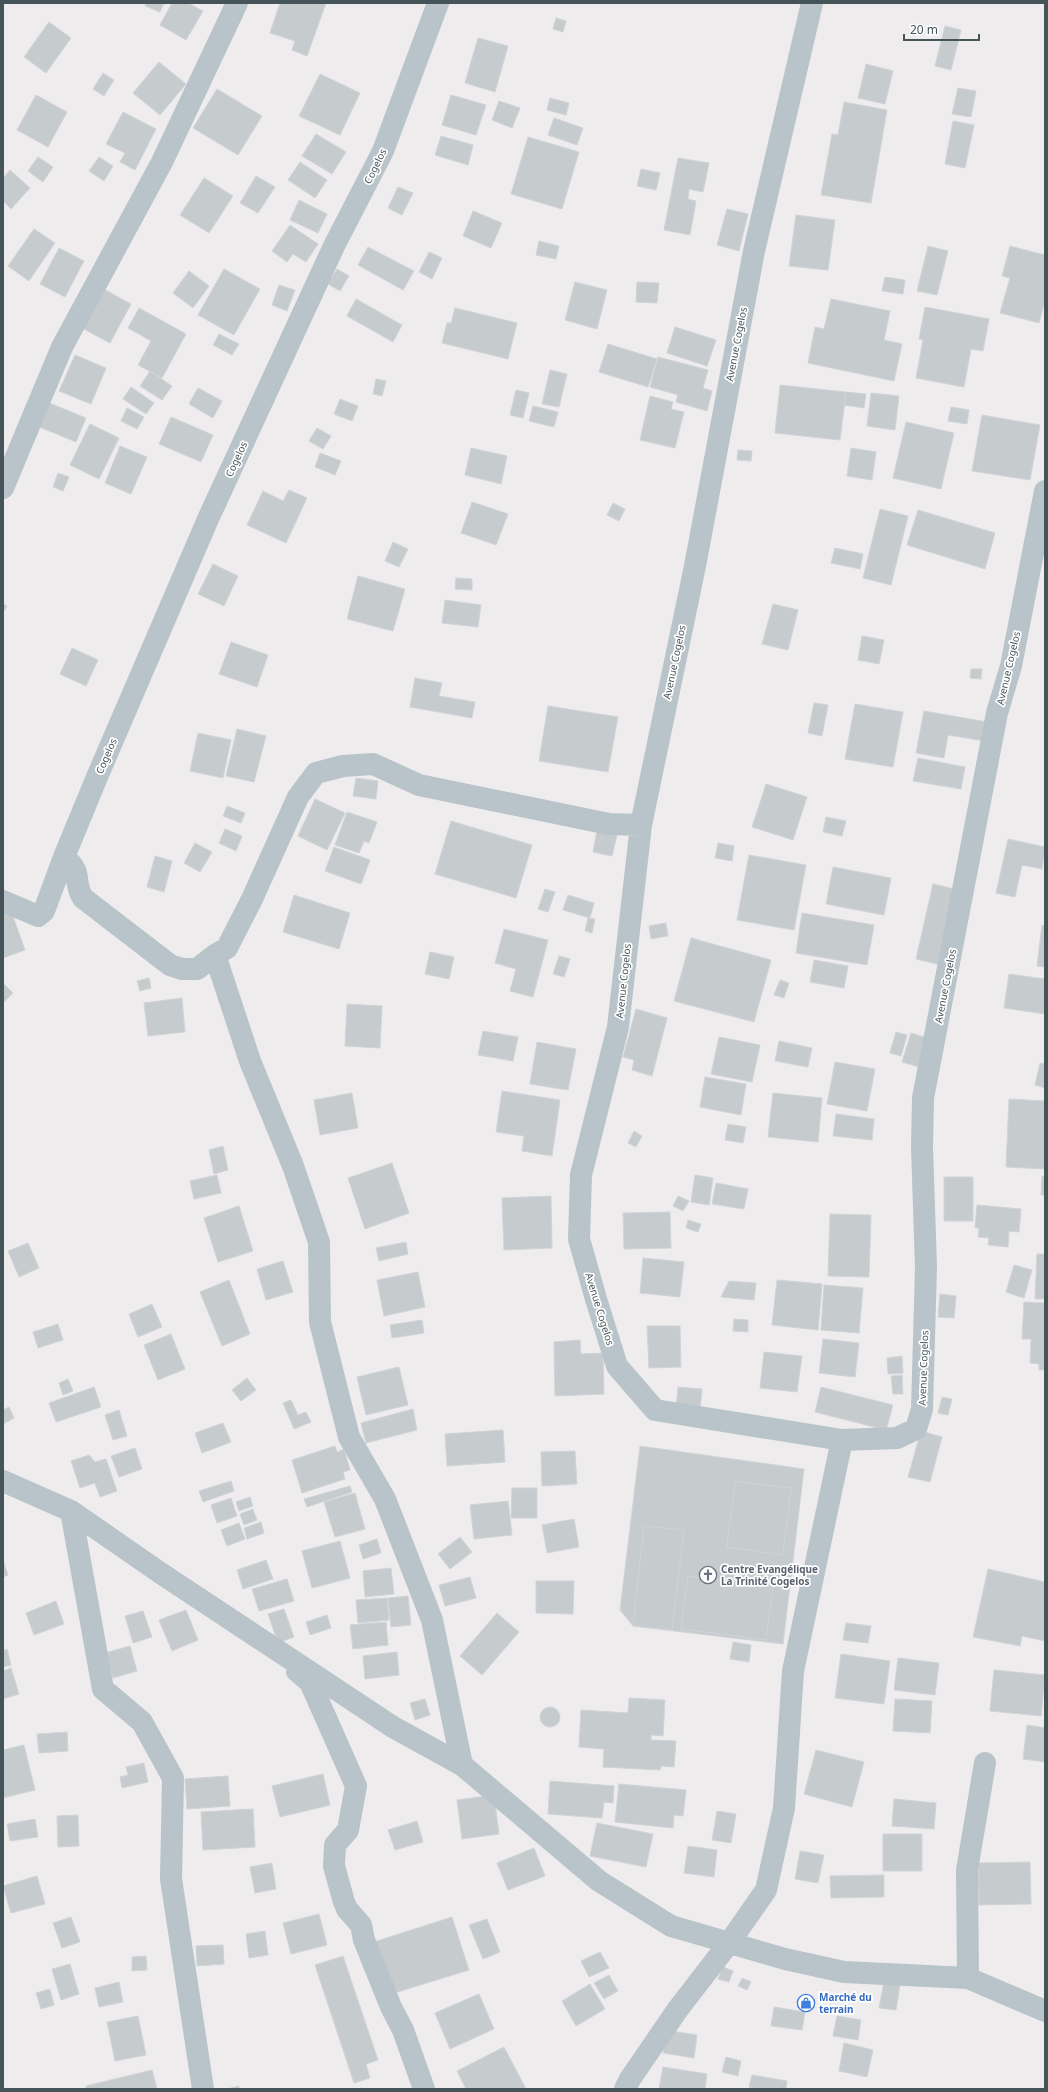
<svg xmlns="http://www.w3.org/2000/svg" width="1048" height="2092" font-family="'Noto Sans',sans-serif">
  <rect width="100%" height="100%" fill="#efeced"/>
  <path fill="#c6cbce" stroke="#d0d4d8" d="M146,3h18l-4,9 -15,-6z
    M172,3h16l15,8 -17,29 -26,-15z
    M280,3h46l-19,53 -15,-6 3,-9 -25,-8z
    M556,18l10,3 -3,11 -10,-3z
    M49,22l22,16 -25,35 -22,-16z
    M945,26l16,4 -10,40 -16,-4z
    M478,38l30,8 -13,46 -30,-9z
    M159,62l27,22 -26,31 -27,-22z
    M866,64l27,7 -8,33 -27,-6z
    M103,73l11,7 -10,16 -11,-7z
    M320,74l40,19 -20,42 -41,-19z
    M958,88l18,3 -5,26 -19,-3z
    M217,89l45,27 -24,39 -45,-27z
    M36,95l31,17 -19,35 -31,-17z
    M451,95l35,10 -10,30 -34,-10z
    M550,98l19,5 -3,12 -19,-5z
    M499,101l21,7 -8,20 -20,-8z
    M844,102l43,8 -16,93 -50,-8 11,-61 6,1z
    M123,112l33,17 -21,41 -15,-8 5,-9 -19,-9z
    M554,118l29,10 -6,17 -29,-10z
    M953,121l21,4 -9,43 -20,-4z
    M316,134l30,18 -14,22 -30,-18z
    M441,136l32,9 -5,20 -33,-10z
    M528,137l51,15 -17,57 -51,-15z
    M38,157l15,10 -10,15 -15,-11z
    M99,157l14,9 -9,15 -15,-10z
    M678,158l31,5 -6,29 -14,-3 -1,10 8,2 -6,34 -26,-5z
    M300,162l27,18 -12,18 -27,-18z
    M641,169l19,4 -4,17 -19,-4z
    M10,170l20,18 -19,21 -8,-8v-23z
    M256,176l19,11 -17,26 -18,-10z
    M204,178l29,18 -24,37 -29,-18z
    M398,187l15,6 -11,22 -14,-7z
    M299,200l28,14 -9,19 -28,-13z
    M727,209l21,5 -9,37 -22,-6z
    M473,211l29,12 -11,25 -28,-12z
    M796,215l39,5 -7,50 -39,-4z
    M290,225l28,19 -12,18 -13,-8 -6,8 -15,-11z
    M34,229l21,14 -26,38 -21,-15z
    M539,241l20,5 -3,13 -20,-4z
    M928,246l20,5 -11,44 -20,-4z
    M1010,246l35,9v45l-6,23 -39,-10 10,-35 -8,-2z
    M368,247l46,24 -11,19 -45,-25z
    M59,248l25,13 -19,36 -25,-13z
    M429,252l13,6 -10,21 -13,-7z
    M224,269l36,20 -26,46 -36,-20z
    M337,269l12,7 -9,15 -12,-7z
    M189,271l20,15 -16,22 -20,-15z
    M885,277l20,3 -2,14 -21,-3z
    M575,282l32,8 -10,39 -32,-9z
    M637,282l22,1 -2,20 -21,-1z
    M279,285l16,5 -8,21 -15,-6z
    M102,288l29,16 -21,39 -30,-16z
    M356,299l46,26 -9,17 -46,-26z
    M831,299l59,12 -6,29 18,4 -8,37 -86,-18 7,-36 9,2z
    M925,307l64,12 -6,32 -12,-2 -7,38 -48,-9 7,-38 -4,-1z
    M139,308l47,26 -24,44 -24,-13 13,-24 -23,-13z
    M455,308l62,15 -9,36 -66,-16 5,-20h4z
    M675,327l41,13 -9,26 -40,-13z
    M219,334l20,10 -7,11 -19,-10z
    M608,344l49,15 -9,28 -49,-15z
    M75,355l31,13 -15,36 -32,-13z
    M658,357l50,13 -5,18 9,3 -5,20 -31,-9 2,-7 -28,-8z
    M550,370l17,4 -8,33 -17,-3z
    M150,371l22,15 -10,14 -22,-14z
    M376,379l10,2 -4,15 -9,-2z
    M780,385l66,7 -6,48 -65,-7z
    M131,387l23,16 -8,11 -23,-15z
    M198,388l24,13 -9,17 -24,-14z
    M516,390l13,3 -6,25 -13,-3z
    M846,392l20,2 -2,14 -20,-3z
    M871,393l28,3 -4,34 -28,-4z
    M650,396l23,6 -2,7 13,3 -9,36 -35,-8z
    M340,399l18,7 -6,15 -18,-7z
    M47,402l39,16 -10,24 -39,-16z
    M533,406l25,6 -4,15 -25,-6z
    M951,407l18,3 -2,14 -19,-3z
    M127,408l17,9 -7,12 -16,-8z
    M982,415l58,10 -10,55 -58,-9z
    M171,417l42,18 -12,27 -42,-18z
    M906,422l48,11 -13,56 -48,-11z
    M90,424l29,14 -20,41 -29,-14z
    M317,428l14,8 -8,13 -14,-8z
    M120,446l27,11 -16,37 -26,-11z
    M471,448l36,8 -6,28 -36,-9z
    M851,448l25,4 -4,28 -25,-4z
    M738,450l14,1 -1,10 -14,-1z
    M320,453l21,8 -6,14 -20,-8z
    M58,473l11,4 -6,14 -10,-4z
    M289,490l18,8 -21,45 -39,-18 16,-34 20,10z
    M472,502l36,12 -12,31 -35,-12z
    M613,503l12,6 -6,12 -12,-6z
    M880,509l28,7 -17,69 -28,-7z
    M918,510l77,23 -10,36 -78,-24z
    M393,542l15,7 -9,18 -14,-6z
    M835,548l28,6 -3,15 -29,-6z
    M213,564l25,12 -14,30 -26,-12z
    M358,576l47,13 -12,42 -46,-12z
    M456,578l16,1v11l-17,-1z
    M445,600l36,5 -3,22 -36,-4z
    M3,604l4,2 -4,7z
    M773,604l25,6 -10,40 -26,-6z
    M862,636l22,4 -5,24 -21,-4z
    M231,642l37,13 -11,32 -38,-13z
    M72,648l26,12 -12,26 -26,-12z
    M971,669h11l-1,10 -11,-1z
    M415,678l27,5 -3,13 36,6 -3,16 -62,-11z
    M814,703l14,2 -6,31 -14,-3z
    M855,704l48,8 -10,55 -48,-8z
    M548,706l70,11 -10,55 -69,-11z
    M924,711l63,11 -3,19 -36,-6 -4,23 -28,-5z
    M237,729l29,7 -12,46 -28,-6z
    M198,733l33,7 -8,38 -33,-7z
    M918,758l47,9 -4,22 -48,-8z
    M356,778l22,3 -2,18 -23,-3z
    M766,784l41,13 -14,43 -41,-13z
    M315,799l30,14 -18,37 -29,-14z
    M227,806l18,7 -4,10 -18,-7z
    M347,812l30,10 -8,21 -5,-2 -5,12 -24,-8z
    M826,817l20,4 -4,15 -19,-4z
    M451,821l81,24 -16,53 -81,-24z
    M225,829l17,7 -6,15 -17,-8z
    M597,831l20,4 -5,21 -19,-4z
    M1008,839l37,8 -3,22 -20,-4 -7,32 -19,-4z
    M195,843l17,9 -12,20 -16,-9z
    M718,843l16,3 -2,15 -17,-3z
    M334,847l36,13 -9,24 -36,-13z
    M749,855l57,10 -12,65 -57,-10z
    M155,856l17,5 -8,31 -17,-5z
    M833,867l58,11 -7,37 -58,-11z
    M933,884l26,6 -18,75 -25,-6z
    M545,889l10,3 -7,20 -10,-3z
    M294,895l56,18 -11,36 -56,-17z
    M568,895l26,8 -4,15 -27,-8z
    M10,908l15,42 -22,8v-48z
    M802,913l72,12 -7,40 -71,-12z
    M588,918l7,1 -3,14 -7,-2z
    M666,923l2,13 -17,3 -2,-13z
    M1042,925l3,1v41l-8,-1z
    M504,929l44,11 -15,57 -23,-6 6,-22 -21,-6z
    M691,938l80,22 -17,62 -80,-21z
    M430,952l24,5 -5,22 -24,-5z
    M559,956l11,3 -6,18 -11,-3z
    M814,960l34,6 -4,22 -34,-6z
    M1009,974l36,5v35l-41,-6z
    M149,978l2,10 -11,3 -3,-10z
    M780,980l9,3 -5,15 -10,-3z
    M3,983l10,10 -10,10z
    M182,998l3,34 -37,4 -4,-33z
    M347,1004l35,2 -2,42 -35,-2z
    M636,1009l31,9 -15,58 -20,-6 2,-10 -11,-3z
    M483,1031l35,6 -5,24 -35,-6z
    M896,1032l11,3 -6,21 -11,-3z
    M911,1033l16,5 -8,29 -17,-5z
    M719,1037l41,8 -8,37 -41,-8z
    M779,1041l33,7 -4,19 -33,-6z
    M537,1042l39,7 -8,41 -38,-6z
    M835,1062l40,7 -8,42 -40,-7z
    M1040,1063l5,1v24l-10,-3z
    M705,1077l41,7 -5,31 -41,-8z
    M502,1091l58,9 -8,56 -30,-5 2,-15 -28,-4z
    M352,1093l6,35 -38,7 -6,-35z
    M773,1093l49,5 -4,44 -50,-5z
    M1009,1099l36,2v68l-39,-2z
    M836,1114l38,5 -2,21 -39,-4z
    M728,1124l18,3 -3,16 -18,-3z
    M634,1131l8,5 -6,11 -8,-4z
    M223,1146l5,24 -14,4 -5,-24z
    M392,1163l17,50 -44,16 -17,-51z
    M217,1175l4,18 -27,6 -4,-18z
    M695,1175l18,3 -4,27 -18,-3z
    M1042,1176l3,1v18h-4z
    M944,1177h29v44h-29z
    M716,1183l32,6 -4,20 -32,-5z
    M551,1196l1,52 -48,2 -2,-52z
    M678,1196l11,5 -6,10 -10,-5z
    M977,1205l44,4 -2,23 -10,-1 -1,16 -20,-2 1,-7 -11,-1 1,-9h-4z
    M239,1206l14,45 -35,11 -14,-44z
    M670,1212l1,36 -47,1 -1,-36z
    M830,1214l41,1 -2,62 -41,-1z
    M688,1220l13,4 -3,8 -12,-4z
    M406,1242l2,12 -29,7 -3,-13z
    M28,1243l11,25 -20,9 -11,-26z
    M1037,1254h8v45h-10z
    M643,1258l41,4 -4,35 -40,-4z
    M283,1261l10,31 -27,8 -9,-31z
    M1014,1265l18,5 -8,28 -18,-6z
    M418,1272l7,35 -41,9 -7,-36z
    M229,1280l21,54 -28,12 -22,-54z
    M777,1280l45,4 -4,46 -46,-5z
    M729,1281l27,2 -2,17 -33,-3z
    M824,1285l39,3 -4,45 -38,-3z
    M940,1294l16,2 -2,22 -16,-1z
    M1024,1302l21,1v67h-6v-6l-9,-1 1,-24h-9z
    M152,1304l10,23 -24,10 -9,-23z
    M734,1319l14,1v12l-15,-1z
    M422,1320l2,13 -32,5 -2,-13z
    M58,1324l5,16 -25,8 -5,-16z
    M647,1326h33l1,41 -32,1z
    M171,1334l14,35 -27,11 -14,-35z
    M823,1339l36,4 -4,34 -36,-4z
    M580,1340l1,14 22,-1 1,41 -49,2 -1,-54z
    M764,1352l38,4 -5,36 -37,-4z
    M902,1356l1,17 -15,1 -1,-16z
    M399,1367l9,38 -42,10 -9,-38z
    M902,1375l1,19h-10l-2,-18z
    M247,1378l9,12 -15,11 -9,-11z
    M68,1379l5,12 -10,4 -4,-12z
    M94,1387l7,20 -45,15 -7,-19z
    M678,1387l24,2 -2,21 -24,-2z
    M821,1387l72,18 -7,25 -71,-18z
    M942,1397l10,2 -4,16 -10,-2z
    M291,1400l7,15 8,-3 5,10 -17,7 -11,-26z
    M9,1407l5,11 -11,6v-14z
    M413,1409l4,21 -51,13 -5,-20z
    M119,1410l8,26 -14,4 -8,-25z
    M223,1423l8,19 -29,11 -7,-20z
    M503,1430l2,32 -58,4 -2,-32z
    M921,1431l21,6 -12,45 -22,-5z
    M335,1446l2,6 7,-3 6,21 -7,2 2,7 -43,14 -10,-33z
    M640,1446l164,23 -21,175 -150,-18 -13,-16z
    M135,1448l7,21 -23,8 -8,-21z
    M575,1451l2,33 -35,2 -1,-34z
    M89,1455l6,7 11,-3 11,32 -17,6 -5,-14 -15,5 -9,-27z
    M231,1481l3,10 -31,11 -4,-11z
    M735,1481l56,7 -8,67 -56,-8z
    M350,1486l2,6 -45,15 -3,-8z
    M512,1488h25v30h-26z
    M355,1493l10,36 -30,8 -11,-35z
    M250,1497l3,9 -14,5 -3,-9z
    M231,1498l6,18 -20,7 -6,-18z
    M508,1501l4,34 -38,4 -4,-34z
    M253,1509l4,11 -13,5 -4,-11z
    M574,1519l5,28 -32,6 -5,-28z
    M261,1522l3,11 -17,6 -3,-11z
    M239,1523l6,16 -18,7 -6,-16z
    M644,1526l40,4 -12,100 -39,-4z
    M460,1537l12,15 -22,17 -12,-15z
    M377,1539l4,14 -18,6 -4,-14z
    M340,1541l10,37 -38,10 -10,-37z
    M3,1560l5,15 -5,2z
    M266,1560l7,19 -30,10 -6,-19z
    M391,1568l3,26 -29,3 -2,-26z
    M988,1569l57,13v59l-23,-5 -2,10 -47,-9z
    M688,1576l85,11 -7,53 -85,-11z
    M470,1577l6,21 -31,8 -6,-21z
    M287,1579l7,22 -35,10 -7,-22z
    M536,1581h38l-1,33 -37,-1z
    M408,1596l3,29 -20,2 -3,-29z
    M387,1598l2,22 -31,3 -2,-23z
    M56,1601l8,23 -30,11 -8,-22z
    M284,1609l10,28 -16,6 -10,-29z
    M186,1610l12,30 -26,11 -13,-31z
    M143,1611l9,26 -19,6 -8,-27z
    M497,1613l22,19 -37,43 -22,-19z
    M327,1615l4,13 -21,7 -4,-13z
    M386,1622l2,23 -35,4 -3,-24z
    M846,1623l25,3 -3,17 -25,-3z
    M733,1642l18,3 -2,17 -19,-3z
    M130,1646l7,25 -24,7 -8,-25z
    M7,1649l4,16 -8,2v-16z
    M397,1652l2,23 -34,4 -2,-23z
    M841,1654l49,7 -6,43 -49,-6z
    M898,1658l41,5 -4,32 -41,-5z
    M11,1668l8,26 -16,5v-28z
    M994,1670l51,5 -4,41 -51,-5z
    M629,1698l36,2 -2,36 -12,-1v5l25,1 -2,26 -13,-1 -1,4 -57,-3 1,-18 -25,-2 2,-37 47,3z
    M425,1699l5,16 -15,5 -5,-17z
    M895,1699l37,2 -2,32 -37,-2z
    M540 1717a10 10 0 1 1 20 0a10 10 0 1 1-20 0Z
    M1027,1725l18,3v34l-22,-3z
    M67,1732l1,19 -29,2 -2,-19z
    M24,1745l11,45 -32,8v-48z
    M816,1750l48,12 -12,45 -48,-13z
    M144,1763l4,19 -26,6 -2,-11 8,-2 -2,-8z
    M323,1774l7,31 -50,12 -8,-31z
    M228,1776l2,30 -43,3 -2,-30z
    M550,1781l64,5 -1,17 -9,-1 -2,16 -54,-4z
    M619,1784l67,6 -3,26 -9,-1 -1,13 -58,-6z
    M494,1795l5,39 -37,5 -5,-39z
    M894,1799l42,4 -2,26 -42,-3z
    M253,1809l2,38 -52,3 -2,-38z
    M717,1811l19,3 -5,29 -19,-3z
    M78,1815l1,31 -21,1 -1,-31z
    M35,1819l3,18 -28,4 -3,-17z
    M417,1821l6,21 -28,8 -7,-20z
    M597,1823l56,11 -7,33 -56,-11z
    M883,1834h39v37h-39z
    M688,1846l29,4 -3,27 -30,-4z
    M534,1848l11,28 -37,14 -11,-27z
    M800,1851l24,4 -6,28 -23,-4z
    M1030,1862l1,42 -52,1 -1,-42z
    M272,1863l4,26 -21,4 -5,-26z
    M884,1875v22l-53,1 -1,-22z
    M37,1876l8,28 -34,9 -8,-27z
    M319,1914l8,31 -36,9 -8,-31z
    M71,1917l9,25 -18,6 -9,-25z
    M452,1917l17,53 -78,24 -17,-52z
    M487,1919l13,33 -17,7 -14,-34z
    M265,1931l3,24 -19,3 -3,-24z
    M223,1945l1,19 -27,2 -1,-20z
    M600,1952l9,16 -20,9 -8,-16z
    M146,1956l1,14 -15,1v-14z
    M343,1956l35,104 -12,4 4,14 -16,5 -39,-118z
    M70,1964l9,30 -18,6 -9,-31z
    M723,1967l10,4 -4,11 -11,-3z
    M609,1975l9,16 -14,8 -10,-16z
    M742,1978l9,4 -4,8 -9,-4z
    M119,1982l4,20 -24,5 -4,-19z
    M884,1982l16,3 -4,25 -17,-2z
    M590,1984l15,25 -29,17 -14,-25z
    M50,1989l4,16 -13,4 -5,-16z
    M479,1994l15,35 -44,20 -15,-36z
    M774,2007l31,5 -3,18 -31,-4z
    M138,2016l8,39 -31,6 -8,-39z
    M837,2016l24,4 -3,20 -25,-4z
    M666,2030l31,5 -3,23 -31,-5z
    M844,2043l29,7 -6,27 -28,-6z
    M504,2047l22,42h-60l-9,-18z
    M726,2057l15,4 -3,15 -16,-4z
    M663,2067l44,7 -2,15h-46z
    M152,2070l5,19h-71v-3z
    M752,2075l35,6 -1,8h-31l-6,-2z
    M239,2086v3h-12z"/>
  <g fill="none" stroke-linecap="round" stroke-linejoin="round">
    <path stroke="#b8c4c9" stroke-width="22" d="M812,3l-58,248 -59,315 -54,259 -23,202 -37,148 -2,64 17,60 21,67 38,44 187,30 55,-2 19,-9 6,-20 4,-142 -4,-119 1,-50 74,-385 14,-47 34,-175
      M3,488l59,-141 100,-185 75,-159
      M64,857c20,16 8,24 19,41l87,67 12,4h15l18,-14 12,-7 25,-49 46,-102 18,-24 27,-7 30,-2 46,21 190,39 32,1
      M3,901l35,15 6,-5 20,-54 33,-80 111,-258 126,-273 49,-95 55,-148
      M215,955l35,106 43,105 26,76 1,80 29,115 36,62 47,121 30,145
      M3,1481l68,30 88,61 234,155 69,38 137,116 72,45 114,33 59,13 124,6 77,33
      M71,1511l32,178 39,33 31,56 -2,101 32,210
      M297,1671l13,11 46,104 -8,44 -13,15 -1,21 10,36 3,7 14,16 3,15 27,67 12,23 21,59
      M968,1978l-1,-108 18,-107
      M625,2089l5,-10 48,-70 51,-66 37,-53 18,-82 9,-137 49,-231"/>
  </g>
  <defs>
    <symbol id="church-ring" viewBox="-11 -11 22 22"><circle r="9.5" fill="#fff" stroke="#6b7280" stroke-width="1.5"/><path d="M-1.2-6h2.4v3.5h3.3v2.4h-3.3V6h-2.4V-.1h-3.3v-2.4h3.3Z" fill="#6b7280"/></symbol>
    <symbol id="shop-ring" viewBox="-11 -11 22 22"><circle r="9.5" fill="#fff" stroke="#3f7fe0" stroke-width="1.5"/><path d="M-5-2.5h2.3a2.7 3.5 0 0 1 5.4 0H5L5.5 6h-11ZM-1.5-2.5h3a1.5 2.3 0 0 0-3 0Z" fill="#3f7fe0"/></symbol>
  </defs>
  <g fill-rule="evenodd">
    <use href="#church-ring" x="698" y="1565" width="20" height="20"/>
    <use href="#shop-ring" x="796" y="1993" width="20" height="20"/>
  </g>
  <g text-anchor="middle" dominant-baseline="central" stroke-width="3.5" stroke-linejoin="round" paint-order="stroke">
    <g font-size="10" fill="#455459" stroke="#fff">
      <text transform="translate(375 166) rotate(-64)">Cogelos</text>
      <text transform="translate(736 344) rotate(-79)">Avenue Cogelos</text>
      <text transform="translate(236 459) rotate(-65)">Cogelos</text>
      <text transform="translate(674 662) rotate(-78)">Avenue Cogelos</text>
      <text transform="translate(1008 668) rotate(-77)">Avenue Cogelos</text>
      <text transform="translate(106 756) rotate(-67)">Cogelos</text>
      <text transform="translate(623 981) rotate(-84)">Avenue Cogelos</text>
      <text transform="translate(945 986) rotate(-79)">Avenue Cogelos</text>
      <text transform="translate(600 1309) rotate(73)">Avenue Cogelos</text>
      <text transform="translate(923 1368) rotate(-88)">Avenue Cogelos</text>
    </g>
    <g font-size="10" font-weight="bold" fill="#5b616d" stroke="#fff" text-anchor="start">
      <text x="721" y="1569">Centre Evangélique<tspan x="721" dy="12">La Trinité Cogelos</tspan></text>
    </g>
    <g font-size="10" font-weight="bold" fill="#366cbe" stroke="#fff" text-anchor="start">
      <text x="819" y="1997">Marché du<tspan x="819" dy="12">terrain</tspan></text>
    </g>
  </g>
  <rect width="1048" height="2092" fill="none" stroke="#455459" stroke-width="8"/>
  <path d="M904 34v6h75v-6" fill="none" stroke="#455459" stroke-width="2"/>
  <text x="910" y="34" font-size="12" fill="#455459" stroke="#ffffff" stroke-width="3" paint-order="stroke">20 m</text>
</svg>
